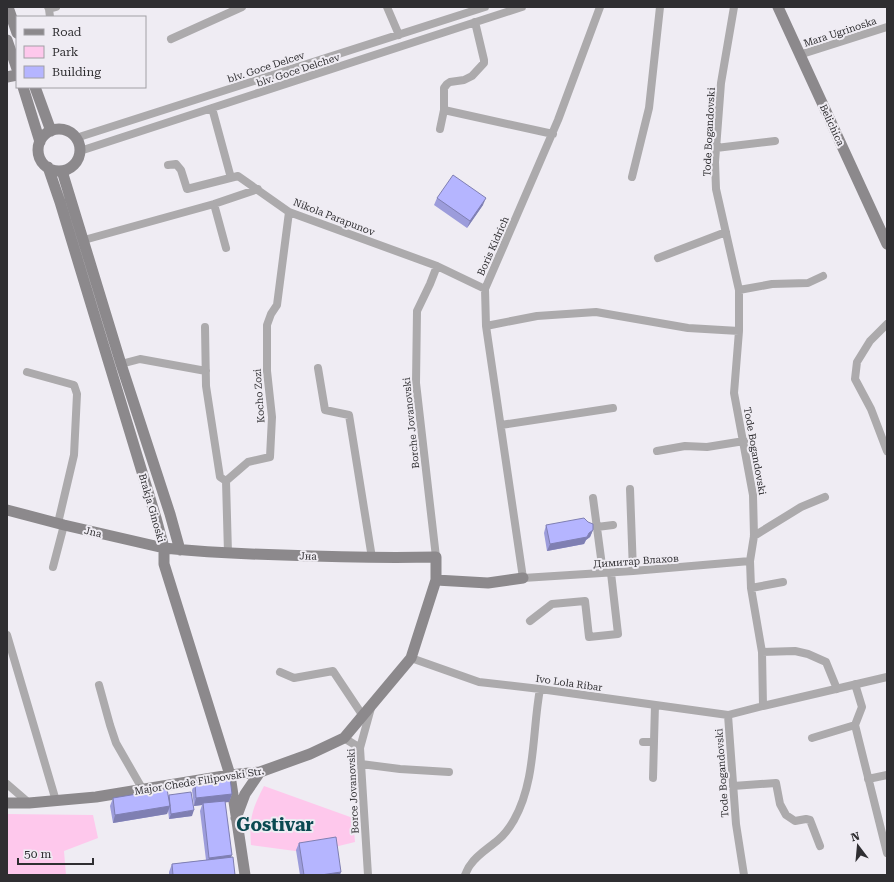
<svg xmlns="http://www.w3.org/2000/svg" width="894" height="882" font-family="'Roboto Serif',serif">
  <rect width="100%" height="100%" fill="#efecf3"/>
  <path fill="#fec8ec" d="M264,786l89,32 2,24 -45,11 -59,-8c-2,-26 1,-36 13,-59z
    M7,814l86,1 5,23 -34,13 2,24h-59z"/>
  <g fill="none" stroke-linecap="round" stroke-linejoin="round">
    <path stroke="#acaaac" stroke-width="8" d="M48,7l1,2 7,-2
      M387,7l12,28
      M600,7l-42,113 -73,169 1,37 37,252 110,-7 117,-10
      M734,7l-13,76 -6,79 1,27 23,101v41l-5,62 19,102 1,41 -4,25 1,27 11,64 1,54 -35,9 8,109 8,51
      M49,9l1,8
      M171,39l71,-32
      M799,55l88,-28
      M212,108l19,70
      M444,110l109,24
      M440,129l4,-19v-22l3,-4 3,-2 14,-2 8,-4 12,-13v-3l-9,-38
      M76,138l409,-131
      M716,148l59,-7
      M80,151l442,-144
      M168,165l8,-1 5,6 6,19 51,-13 51,36 148,54 48,23
      M632,177l17,-69 11,-101
      M214,204l12,44
      M84,240l130,-36 44,-15
      M658,258l68,-26
      M739,290l33,-6 36,-1 15,-7
      M887,324l-17,17 -13,21 -2,17 16,30 16,42
      M486,326l51,-10 59,-4 92,16 51,3
      M205,327l1,59 14,91 6,4
      M121,364l19,-5 66,12
      M318,368l7,42 24,5 23,143
      M27,372l47,13 3,9 -3,61 -16,68
      M501,425l112,-17
      M657,451l28,-5 22,1 37,-6
      M630,489l3,82
      M593,498l10,75
      M597,527l16,-2
      M754,536l47,-29 24,-10
      M228,553l-2,-72 22,-19 22,-5 2,-40 -5,-46v-46l4,-11 6,-9 12,-93
      M436,557l-20,-174 1,-72 13,-27 7,-18
      M53,567l11,-42
      M751,588l32,-6
      M530,621l22,-17 33,-3 4,36 29,-3 -7,-61
      M7,635l49,166
      M762,652l33,-1 13,3 18,8 11,27
      M411,658l68,24 61,7 188,26
      M280,672l14,6 39,-7 30,45
      M855,684l7,23 -7,18 32,128
      M99,685l11,40 6,18 27,47
      M763,706l124,-29
      M344,738l16,10
      M812,738l43,-13
      M643,742h11
      M361,764l39,5 49,3
      M653,778l2,-73
      M868,779l19,-4
      M7,784l22,19
      M733,786l43,-3 4,21 6,11 9,6 11,-2 4,1 10,26
      M368,875l-8,-127 11,-40
      M465,875c2,-4 3,-8 6,-11 7,-10 18,-16 27,-24 6,-5 12,-13 16,-20 22,-39 18,-88 26,-131"/>
    <path stroke="#8c898c" stroke-width="11" d="M8,7l9,26
      M778,7l109,237
      M7,40l10,29
      M7,77l10,-2
      M23,87l17,55
      M35,87l16,44
      M38 150a21 21 0 1 1 42 0a21 21 0 1 1-42 0Z
      M48,167l12,35 96,316 8,30v16l66,211 15,100
      M62,171l59,193 49,150 10,36
      M7,510l57,15 100,23c39,4 79,6 119,7 51,2 102,3 153,2v23l-25,78 -67,80 -34,16 -50,18 -30,3 -134,22 -67,6h-22
      M436,580l52,3 35,-5
      M236,818l9,-24 15,-22"/>
  </g>
  <path fill="#9c9cdb" d="M437,198l46,7 -16,23 -33,-23z
    M546,525l47,5 -3,7 -4,3 -2,4 -37,7 -3,-18z
    M195,783l37,11 -3,8h-4l6,55 4,18h-66v-3l3,-8 34,-4 -6,-49 2,-6 -8,1 -2,-16z
    M169,795l23,21 -23,3 -1,-9 -1,4 -54,9 -3,-17 3,-8 55,-1z
    M299,843l41,32h-40l-4,-25z"/>
  <path fill="#7f7fb2" d="M486,198l-3,7 -16,23 3,-7z
    M593,530l-3,7 -4,3 -2,4 -37,7 3,-7 39,-11z
    M232,794l-3,8 -26,3v-2l-1,2 -8,1 2,-8z
    M170,806l-3,8 -54,9 2,-8z
    M194,810l-2,6 -23,3 2,-5z
    M232,855l-3,8 -23,3 3,-8z
    M341,872l-1,3h-19z"/>
  <path fill="#b5b5ff" stroke="#7f7fb2" d="M453,175l33,23 -16,23 -33,-23z
    M584,518l4,4 5,2v6l-4,3 -2,4 -37,7 -4,-19z
    M230,778l2,16 -36,4 -1,-15z
    M167,789l3,17 -55,9 -2,-17z
    M191,792l3,18 -23,4 -2,-19z
    M225,801l7,54 -23,3 -6,-55z
    M336,837l5,35 -20,3h-17l-5,-32z
    M233,857l2,18h-62l-1,-11z"/>
  <g text-anchor="middle" dominant-baseline="central" stroke-width="4" stroke-linejoin="round" paint-order="stroke">
    <g font-size="10" fill="#2f2e31" stroke="#efecf3">
      <text transform="translate(840 32) rotate(-18)">Mara Ugrinoska</text>
      <text transform="translate(266 67) rotate(-18)">blv. Goce Delcev</text>
      <text transform="translate(298 70) rotate(-18)">blv. Goce Delchev</text>
      <text transform="translate(832 125) rotate(65)">Belichica</text>
      <text transform="translate(709 132) rotate(-87)">Tode Bogandovski</text>
      <text transform="translate(334 217) rotate(21)">Nikola Parapunov</text>
      <text transform="translate(493 246) rotate(-66)">Boris Kidrich</text>
      <text transform="translate(259 396) rotate(-94)">Kocho Zozi</text>
      <text transform="translate(411 423) rotate(-96)">Borche Jovanovski</text>
      <text transform="translate(755 451) rotate(80)">Tode Bogandovski</text>
      <text transform="translate(152 508) rotate(74)">Brakja Ginoski</text>
      <text transform="translate(93 532) rotate(13)">Jna</text>
      <text transform="translate(308 556) rotate(2)">Јна</text>
      <text transform="translate(636 561) rotate(-4)">Димитар Влахов</text>
      <text transform="translate(569 683) rotate(8)">Ivo Lola Ribar</text>
      <text transform="translate(722 773) rotate(-94)">Tode Bogandovski</text>
      <text transform="translate(199 781) rotate(-9)">Major Chede Filipovski Str.</text>
      <text transform="translate(353 791) rotate(-93)">Borce Jovanovski</text>
    </g>
    <g font-size="18" font-weight="bold" fill="#0a4951" stroke="#efecf3">
      <text x="275" y="824">Gostivar</text>
    </g>
  </g>
  <rect width="894" height="882" fill="none" stroke="#2f2e31" stroke-width="16"/>
  <rect x="16" y="16" width="130" height="72" fill="#efecf3" stroke="#a2a0a5"/>
  <rect x="24" y="29" width="20" height="6" fill="#8c898c" stroke="#a2a0a5"/>
  <text x="52" y="36" font-size="12" fill="#2f2e31">Road</text>
  <rect x="24" y="46" width="20" height="12" fill="#fec8ec" stroke="#a2a0a5"/>
  <text x="52" y="56" font-size="12" fill="#2f2e31">Park</text>
  <rect x="24" y="66" width="20" height="12" fill="#b5b5ff" stroke="#a2a0a5"/>
  <text x="52" y="76" font-size="12" fill="#2f2e31">Building</text>
  <g transform="translate(858 846) rotate(344)" stroke="#efecf3" stroke-width="3" paint-order="stroke">
  <path d="M0-3L7 15L0 10L-7 15Z" fill="#2f2e31"/>
  <text y="-6" font-size="11" font-weight="bold" text-anchor="middle" fill="#2f2e31">N</text>
  </g>
  <path d="M18 858v6h75v-6" fill="none" stroke="#2f2e31" stroke-width="2"/>
  <text x="24" y="858" font-size="12" fill="#2f2e31" stroke="#efecf3" stroke-width="3" paint-order="stroke">50 m</text>
</svg>
